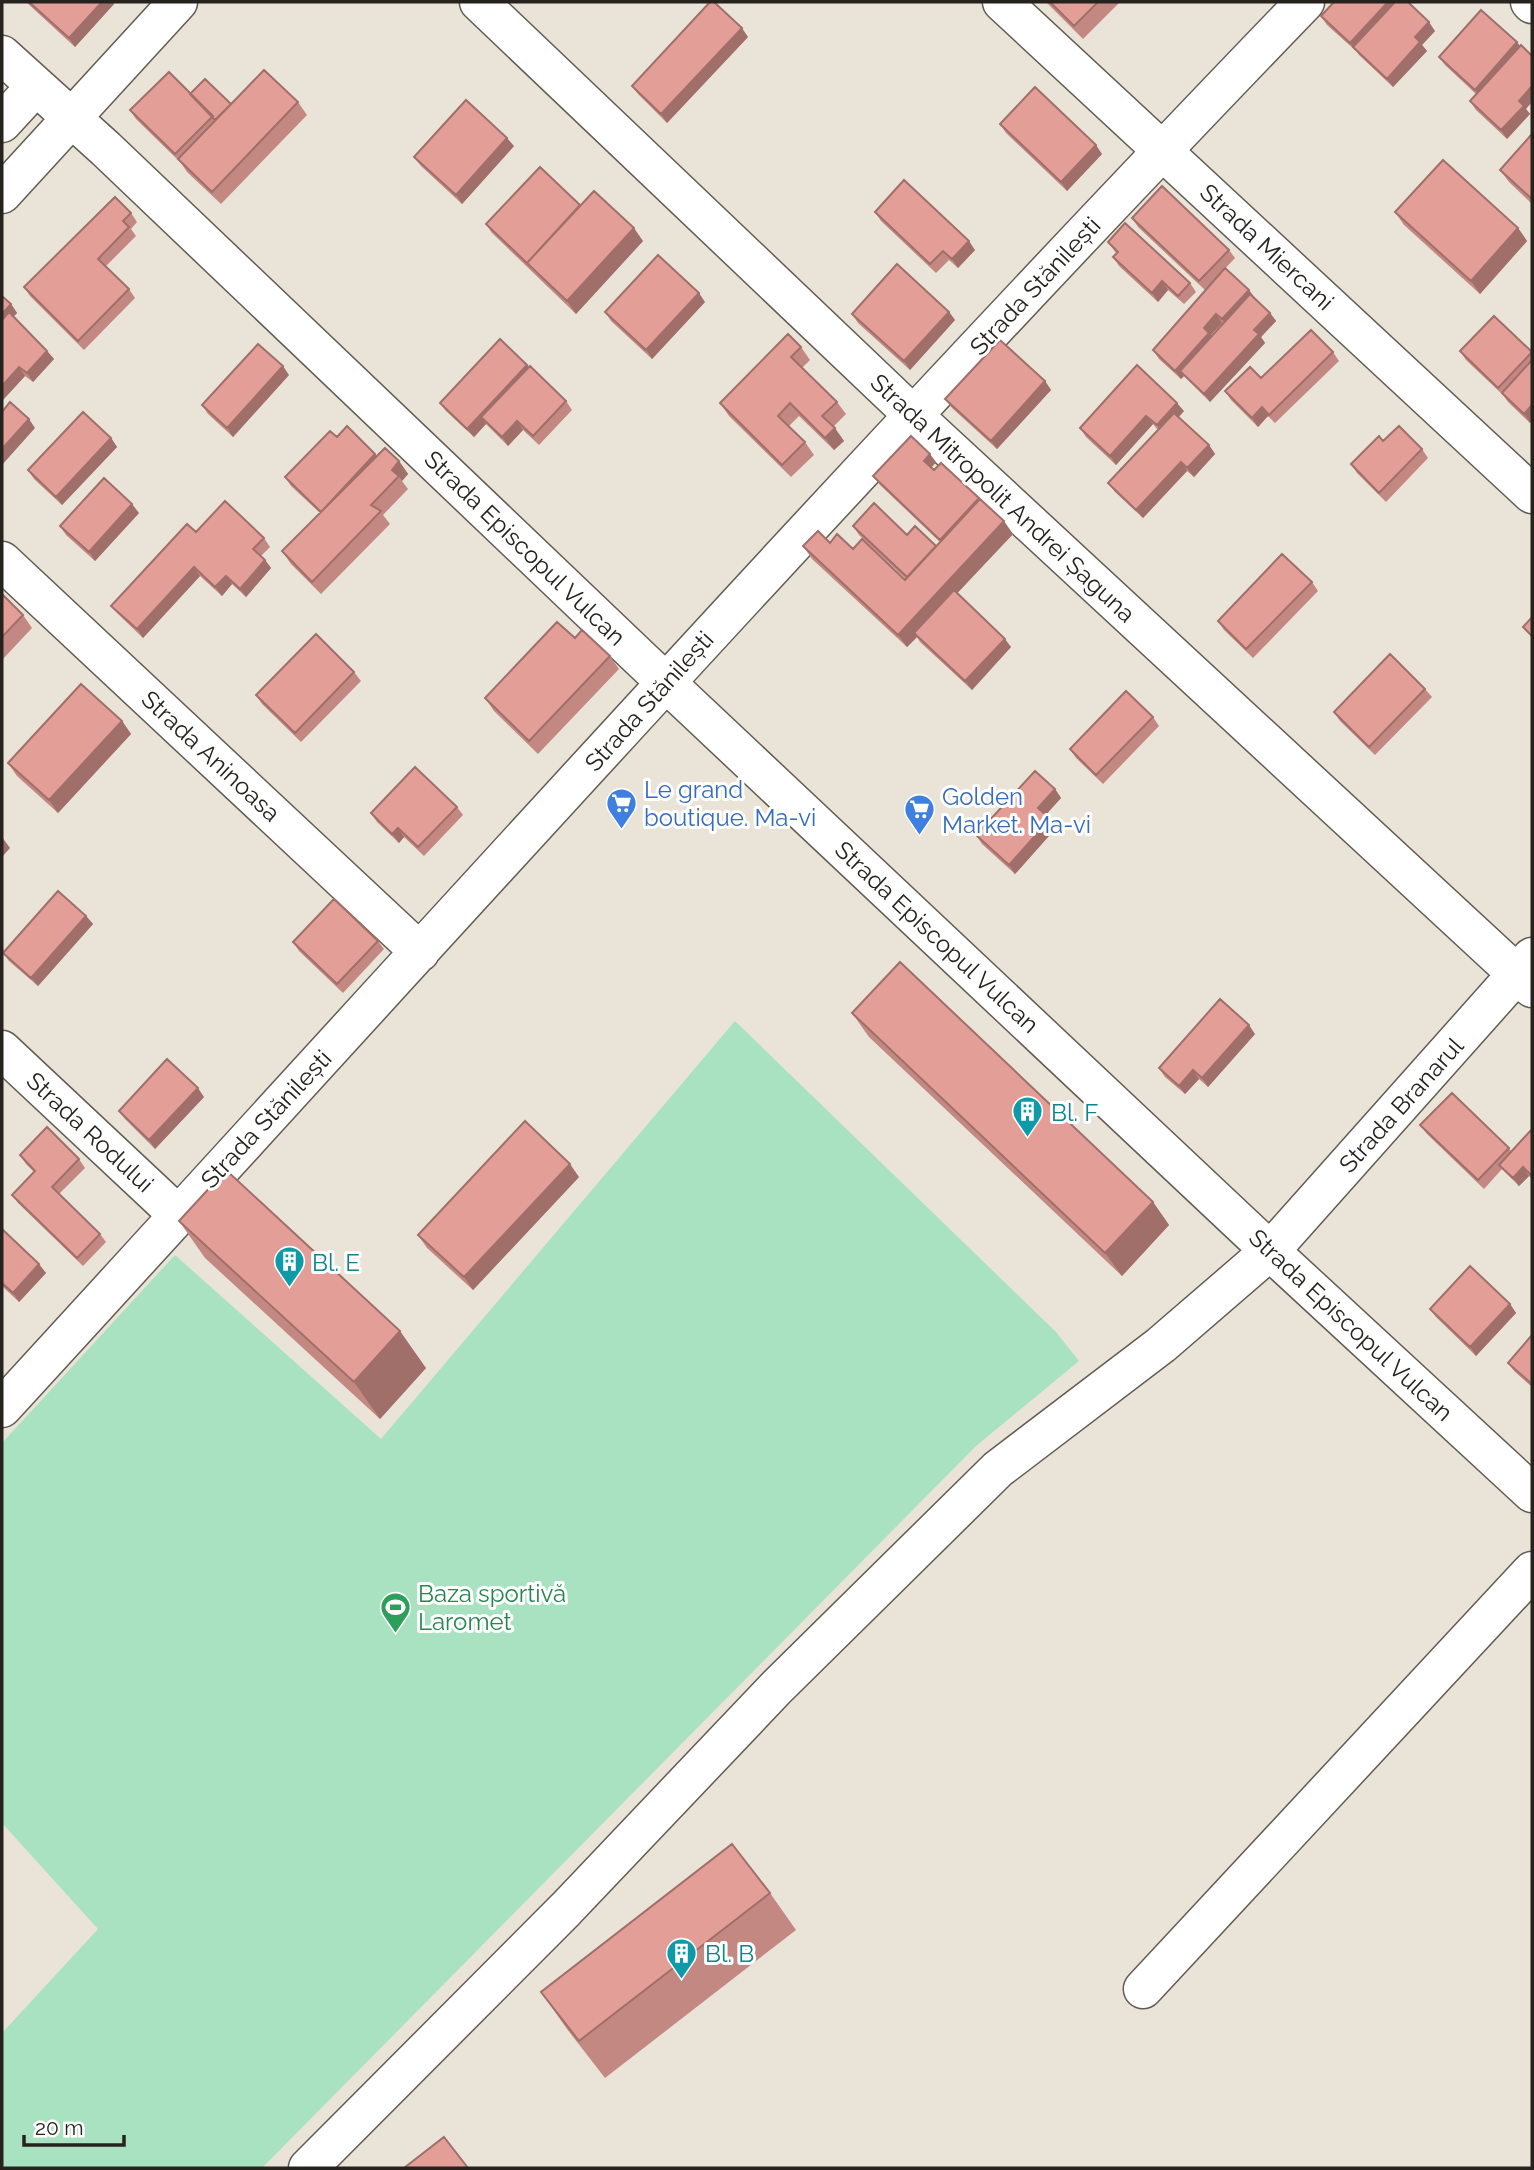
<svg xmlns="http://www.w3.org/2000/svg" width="1534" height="2170" font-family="Raleway,sans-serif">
  <rect width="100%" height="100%" fill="#eae3d7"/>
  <path fill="#a8e2c0" d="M735,1021l321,311 23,29 -103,85 -714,722h-260v-135l96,-104 -96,-106v-380l173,-188 206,184z"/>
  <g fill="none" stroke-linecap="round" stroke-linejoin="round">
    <defs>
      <path id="minor" d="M479,2l435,414 618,572
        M1002,2l530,492
        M1530,2l2,2
        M2,55l104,94 537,512 627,590 262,242
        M2,123l34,-37
        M2,194l176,-192
        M2,561l418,391
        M2,1050l176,165
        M2,1408c432,-471 859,-946 1303,-1406
        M1143,1989l389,-418
        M308,2168l258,-259 210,-221 222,-219 163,-124 109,-94 262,-294"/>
    </defs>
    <use href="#minor" stroke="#625c52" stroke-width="41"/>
    <use href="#minor" stroke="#fff" stroke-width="38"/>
  </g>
  <path fill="#c48883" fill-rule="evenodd" d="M26,2h87l1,2 -39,43z
    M1046,2h74l-37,37z
    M1321,16l114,15 -13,14 5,6 -34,36 -34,-32 -3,-4 -29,-26z
    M748,37l-81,86 -29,-29 -6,-8z
    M1520,47l6,62 4,5 -23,25 -31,-29 -6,-9 6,-7 -31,-29 -6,-8z
    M190,94l41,10 67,-2 9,13 -86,89 -34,-32 -6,-9 -45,-44 -6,-9z
    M1000,124l102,30 -35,37 -61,-58z
    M1532,134v70l-23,-22 -9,-12z
    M514,146l-52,58 -41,-38 -7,-9z
    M580,205l63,36 -67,73 -84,-81 -6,-9z
    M875,212l100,38 -17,18 -9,-8 -13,13 -55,-52z
    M1395,212l123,16 9,13 -47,53 -76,-69z
    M131,213l6,9 -6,7 5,7 -30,30 23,23 6,9 -51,52 -54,-54 -6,-9z
    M1132,218l97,32 6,8 -30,32 -67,-63z
    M1108,242l82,41 6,9 -12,12 -16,-14 -10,12 -39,-36 -6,-9 3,-4z
    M1225,268l45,45 6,8 -15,16 4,6 -55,59 -26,-26 -3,3 -22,-20 -6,-9zM1222,323l1,1 -11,12 -1,-1z
    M705,302l-53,57 -41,-38 -6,-9z
    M11,304l6,9 -4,4 34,34 7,8 -21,23 -8,-6 -23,25z
    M949,312l6,8 -45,50 -52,-47 -6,-9z
    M1494,316l38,37v68l-2,2 -22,-21 -5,-7 -37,-35 -6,-9z
    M801,347l9,13 -8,8 35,34 9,12 -13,13 11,14 -10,9 -35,-34 -10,10 16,16 9,13 -23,22 -62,-61 -9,-13z
    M1333,352l6,9 -64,62 -7,-7 -10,11 -27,-27 -6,-9z
    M527,365l39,36 6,9 -33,35 -16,-15 -15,16 -22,-22 -12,13 -28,-26 -6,-8z
    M289,375l-56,62 -25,-23 -6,-9z
    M1045,381l6,9 -54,59 -45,-41 -7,-9z
    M1184,411l-5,6 30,28 6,9 -21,23 -7,-6 -44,47 -28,-26 -7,-9 50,-53 -5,-6 -37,41 -30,-28 -6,-9z
    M337,437l40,19 22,5 9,13 -6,7 6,8 -25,26 7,9 -69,70 -30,-30 -9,-13 38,-38 -29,-27 -6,-9z
    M111,438l6,9 -55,58 -28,-26 -6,-9z
    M1383,441l39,8 6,9 -42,44 -29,-29 -6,-9z
    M936,462l-5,6 82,66 -56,59 54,54 -39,43 -52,-48 -3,-5 -10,10 -95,-88 -9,-13 27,-3 23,6 52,31 1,-1 -47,-44 -6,-9 54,9 29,11 4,-4 -60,-57 -7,-9z
    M139,513l-44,48 -29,-26 -6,-9z
    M196,532l68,6 6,9 -9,9 4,4 6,8 -25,29 -14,-13 -10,12 -22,-20 -57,62 -25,-24 -7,-8z
    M1312,582l6,9 -65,67 -29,-28 -6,-9z
    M2,594l21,21 9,13 -30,32z
    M575,638l35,18 9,13 -81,85 -44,-43 -9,-13z
    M354,672l7,9 -60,61 -39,-38 -6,-9z
    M1425,689l7,8 -57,58 -35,-34 -6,-9z
    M1153,717l6,9 -56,58 -27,-26 -6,-9z
    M122,721l9,13 -73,79 -41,-37 -9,-13z
    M1055,789l6,9 -16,17 11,13 -41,46 -33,-30 -6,-9z
    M457,807l6,8 -39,41 -20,-19 -5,6 -22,-21 -6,-9z
    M86,916l7,8 -55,62 -29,-25 -6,-8z
    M378,941l6,8 -41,44 -44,-42 -6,-9z
    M852,1013l301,189 16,23 -47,51 -253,-239z
    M1255,1034l-47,53 -9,-8 -14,15 -20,-17 -6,-9z
    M204,1097l-49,52 -30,-30 -6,-8z
    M1420,1125l89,23 2,3 21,-22v50l-3,-3 -10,10 -17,-17 -18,20 -57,-55z
    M20,1155l59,4 6,9 -26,26 41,40 6,8 -23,24 -65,-63 -6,-8 22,-23 -8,-8z
    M579,1177l-106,113 -46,-42 -9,-13z
    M179,1221l247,147 -46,51 -175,-161z
    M2,1229l44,44 -27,29 -17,-16z
    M1510,1304l6,9 -40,43 -40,-39 -6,-8z
    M1532,1335v52l-18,-16 -6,-8z
    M770,1893l26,37 -191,148 -38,-49 -26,-37z"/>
  <path fill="#a06f6a" d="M102,2h11l1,2 -39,43 -6,-9z
    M1388,2h15l-50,45 3,5 -6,-9z
    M1429,22l6,9 -13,14 5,6 -34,36 -6,-8 28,-42z
    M742,28l6,9 -81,86 -6,-9z
    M1517,42l7,9 -43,47 -6,-8z
    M1532,86v16l-6,7 4,5 -23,25 -6,-9 18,-29z
    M507,138l7,8 -52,58 -6,-9z
    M1096,145l6,9 -35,37 -6,-9z
    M634,228l9,13 -67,73 -9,-13z
    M1518,228l9,13 -47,53 -9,-13z
    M969,241l6,9 -17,18 -6,-9z
    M1162,281l6,9 -10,12 -6,-9z
    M1249,290l6,8 -27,30 -6,-9z
    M699,293l6,9 -53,57 -6,-9z
    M11,304l6,9 -15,16v-15z
    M949,312l6,8 -45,50 -6,-9z
    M1270,313l6,8 -15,16 4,6 -55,59 -6,-8 50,-64z
    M1216,314l6,9 -11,12 4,6 -35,30 4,5 -3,3 -6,-8 29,-43z
    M47,351l7,8 -21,23 -6,-9z
    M527,365l6,8 -52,44 5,7 -12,13 -7,-8z
    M283,366l6,9 -56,62 -6,-9z
    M19,367l6,9 -23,25v-15z
    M1045,381l6,9 -54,59 -6,-8z
    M1177,403l7,8 -21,23 -6,-9z
    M1531,406l1,2v13l-2,2 -6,-9z
    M1262,407l6,9 -10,11 -6,-9z
    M1146,416l7,8 -37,41 -6,-9z
    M29,419l6,9 -33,37v-16z
    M517,421l6,9 -15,16 -6,-9z
    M835,428l9,13 -10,9 -9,-12z
    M111,438l6,9 -55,58 -6,-8z
    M1209,445l6,9 -21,23 -7,-9z
    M375,454l6,8 -60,50z
    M930,454l6,8 -6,7 -6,-8z
    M399,461l9,13 -6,7 -3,-5 -7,-6z
    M1181,462l6,9 -44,47 -7,-8z
    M132,504l7,9 -44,48 -6,-9z
    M1004,521l9,13 -96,102 -3,-3 3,4 -10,10 -9,-12z
    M265,560l6,8 -25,29 -6,-8z
    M194,567l6,9 -57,62 -6,-9z
    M226,576l6,8 -10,12 -7,-9z
    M1005,639l6,8 -39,43 -7,-9z
    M122,721l9,13 -73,79 -9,-13z
    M1055,789l6,9 -17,19 -6,-9z
    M1050,819l6,9 -41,46 -6,-9z
    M398,828l6,9 -5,6 -7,-9z
    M2,837l8,11 -8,9z
    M86,916l7,8 -55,62 -7,-8z
    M1249,1025l6,9 -47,53 -6,-9z
    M1193,1070l6,9 -14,15 -6,-8z
    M198,1088l6,9 -49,52 -6,-9z
    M570,1164l9,13 -106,113 -9,-13z
    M1523,1167l6,9 -10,10 -6,-8z
    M1153,1202l16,23 -47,51 -17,-23z
    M39,1264l7,9 -27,29 -6,-9z
    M1510,1304l6,9 -40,43 -6,-9z
    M400,1331l26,37 -46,51 -26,-37z"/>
  <path fill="#e49e98" stroke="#a06f6a" stroke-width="2" d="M29,2h73l-33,36z
    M710,2h4l28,26 -81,86 -29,-28z
    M1050,2h48l-24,24z
    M1334,2h54l-38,41 -29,-27z
    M1395,2h13l21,20 -14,15 5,5 -33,37 -34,-32z
    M1481,10l36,32 -42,48 -36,-33z
    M1521,45l11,11v30l-13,15 5,5 -23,24 -31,-29z
    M264,70l34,32 -86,90 -34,-33z
    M169,72l44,44 -38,38 -45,-44z
    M205,79l26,25 -16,16 -25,-26z
    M1035,87l61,58 -35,37 -61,-58z
    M466,100l41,38 -51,57 -42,-38z
    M1532,134v65l-32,-29z
    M1443,160l75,68 -47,53 -76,-69z
    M540,167l40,38 -53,58 2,2 -43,-41z
    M904,180l65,61 -17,18 -9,-8 -13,13 -55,-52z
    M1162,186l67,64 -30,31 -67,-63z
    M594,191l40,37 -67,73 -40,-38z
    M115,197l16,16 -8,8 6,6 -31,32 31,30 -51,52 -54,-54z
    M1125,223l65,60 -12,13 -16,-15 -10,12 -39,-36 5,-5 -10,-10z
    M658,255l41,38 -53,57 -41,-38z
    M897,264l52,48 -45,49 -52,-47z
    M1225,268l24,22 -27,29 -6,-5 -12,14 5,5 -34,38 -22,-21z
    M1250,294l20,19 -16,17 5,4 -55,60 -24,-23z
    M2,296l9,8 -9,10z
    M9,312l38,39 -20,22 -8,-6 -17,19v-66z
    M1494,316l38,36 -34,36 -38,-37z
    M1311,330l22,22 -64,63 -7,-8 -10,11 -27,-27 25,-24 11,11z
    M788,334l13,13 -10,10 46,45 -15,14 13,12 -10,10 -35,-35 -12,13 27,26 -23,23 -62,-62z
    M500,339l27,26 -60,64 -27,-26z
    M1000,340l45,41 -54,60 -46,-42z
    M258,344l25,22 -56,62 -25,-23z
    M1532,360v47l-1,-1 -7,8 -22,-21z
    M1137,365l40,38 -20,22 -11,-9 -36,40 -30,-28z
    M530,366l36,35 -33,35 -16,-15 -15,16 -21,-20z
    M10,402l19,17 -27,30v-37z
    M83,412l28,26 -55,59 -28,-27z
    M1174,413l35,32 -22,23 -6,-6 -45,48 -28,-27z
    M347,426l28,28 -54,58 -36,-35 45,-46 7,6z
    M1399,426l23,23 -43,44 -28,-29 28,-28 4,5z
    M911,436l19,18 -6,7 10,9 7,-7 38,35 -39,42 -67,-64z
    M385,448l14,13 -7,9 7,6 -28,29 10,6 -69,71 -30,-31z
    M104,478l28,26 -43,48 -29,-26z
    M980,499l24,22 -106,114 -95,-89 15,-15 12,12 7,-9 16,15 9,-10 43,41z
    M225,501l39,37 -11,11 12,11 -25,29 -14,-13 -11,11 -21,-20 -57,62 -26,-23 76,-82 9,8z
    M874,503l33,32 8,-9 21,20 -29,31 -54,-51z
    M1282,554l30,28 -66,67 -28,-28z
    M954,590l51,49 -40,42 -51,-48z
    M2,594l21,21 -21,22z
    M1532,617v19l-9,-9z
    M557,622l18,16 7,-8 28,26 -81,85 -44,-43z
    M316,634l38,38 -59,61 -39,-38z
    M1390,654l35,35 -56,58 -35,-35z
    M81,684l41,37 -73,79 -41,-37z
    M1126,691l27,26 -57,58 -26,-26z
    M415,767l42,40 -39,40 -20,-19 -6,6 -21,-21z
    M1035,771l20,18 -17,19 12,11 -41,46 -33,-30z
    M58,891l28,25 -55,62 -28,-25z
    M334,899l44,42 -41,43 -44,-42z
    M900,962l253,240 -48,51 -253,-240z
    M1220,999l29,26 -47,53 -9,-8 -14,16 -20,-18z
    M167,1059l31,29 -49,52 -30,-29z
    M1452,1093l57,55 -31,32 -58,-55z
    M525,1121l45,43 -106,113 -46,-42z
    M47,1127l32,32 -27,28 48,47 -23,24 -65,-63 23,-24 -15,-16z
    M1532,1129v47l-9,-9 -10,11 -14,-13z
    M226,1170l174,161 -46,51 -175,-161z
    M2,1229l37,35 -26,29 -11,-10z
    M1470,1266l40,38 -40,43 -40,-38z
    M1532,1335v49l-24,-21z
    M732,1844l38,49 -191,148 -38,-49z
    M444,2137l24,31h-64z"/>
  <defs>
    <symbol id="supermarket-pin" viewBox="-11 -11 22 30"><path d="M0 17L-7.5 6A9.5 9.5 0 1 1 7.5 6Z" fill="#3f7fe0" stroke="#fff"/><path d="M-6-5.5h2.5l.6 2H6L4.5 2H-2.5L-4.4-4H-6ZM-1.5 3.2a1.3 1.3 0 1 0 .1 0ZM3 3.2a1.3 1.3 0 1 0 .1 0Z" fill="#fff"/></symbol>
    <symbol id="building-pin" viewBox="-11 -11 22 30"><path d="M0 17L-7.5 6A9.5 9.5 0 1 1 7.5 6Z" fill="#0f9aa8" stroke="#fff"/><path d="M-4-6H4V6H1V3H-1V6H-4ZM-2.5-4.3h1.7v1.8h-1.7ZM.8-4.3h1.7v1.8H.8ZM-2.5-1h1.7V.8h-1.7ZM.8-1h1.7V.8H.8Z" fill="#fff"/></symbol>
    <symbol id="stadium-pin" viewBox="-11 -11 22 30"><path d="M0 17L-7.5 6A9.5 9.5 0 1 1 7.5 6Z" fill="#2e9e5b" stroke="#fff"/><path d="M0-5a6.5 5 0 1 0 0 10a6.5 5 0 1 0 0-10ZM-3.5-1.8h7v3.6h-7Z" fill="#fff"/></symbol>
  </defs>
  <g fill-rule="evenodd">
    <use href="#supermarket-pin" x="604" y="786" width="35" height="47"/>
    <use href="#supermarket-pin" x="902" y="792" width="35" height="47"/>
    <use href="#building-pin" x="1010" y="1094" width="35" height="47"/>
    <use href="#building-pin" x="272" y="1244" width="35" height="47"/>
    <use href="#stadium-pin" x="378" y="1590" width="35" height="47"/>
    <use href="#building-pin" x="664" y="1936" width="35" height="47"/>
  </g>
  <g text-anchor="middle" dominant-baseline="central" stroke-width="6" stroke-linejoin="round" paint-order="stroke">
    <g font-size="24" fill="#26231f" stroke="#fff">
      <text transform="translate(1267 247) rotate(43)">Strada Miercani</text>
      <text transform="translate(1035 286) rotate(-47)">Strada Stănilești</text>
      <text transform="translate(1003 498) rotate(43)">Strada Mitropolit Andrei Șaguna</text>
      <text transform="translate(525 548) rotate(44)">Strada Episcopul Vulcan</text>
      <text transform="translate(649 701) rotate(-48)">Strada Stănilești</text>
      <text transform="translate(211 756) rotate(43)">Strada Aninoasa</text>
      <text transform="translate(937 937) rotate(43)">Strada Episcopul Vulcan</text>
      <text transform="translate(1401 1105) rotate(-48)">Strada Branarul</text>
      <text transform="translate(266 1119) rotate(-47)">Strada Stănilești</text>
      <text transform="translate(90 1132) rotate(43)">Strada Rodului</text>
      <text transform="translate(1351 1325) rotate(43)">Strada Episcopul Vulcan</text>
    </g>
    <g font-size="24" fill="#366cbe" stroke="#fff" text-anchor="start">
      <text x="644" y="789">Le grand<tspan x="644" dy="28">boutique. Ma-vi</tspan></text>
      <text x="942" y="796">Golden<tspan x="942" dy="28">Market. Ma-vi</tspan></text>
    </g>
    <g font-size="24" fill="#0d838f" stroke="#fff" text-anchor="start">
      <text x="1051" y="1112">Bl. F</text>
      <text x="312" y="1262">Bl. E</text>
      <text x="705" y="1953">Bl. B</text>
    </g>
    <g font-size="24" fill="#27864d" stroke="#fff" text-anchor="start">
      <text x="418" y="1593">Baza sportivă<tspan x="418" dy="28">Laromet</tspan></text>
    </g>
  </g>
  <rect width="1534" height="2170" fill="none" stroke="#26231f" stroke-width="7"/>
  <path d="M24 2135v10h100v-10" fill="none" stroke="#26231f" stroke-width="3.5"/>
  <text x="35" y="2135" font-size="21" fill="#26231f" stroke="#ffffff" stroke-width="5" paint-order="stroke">20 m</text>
</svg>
